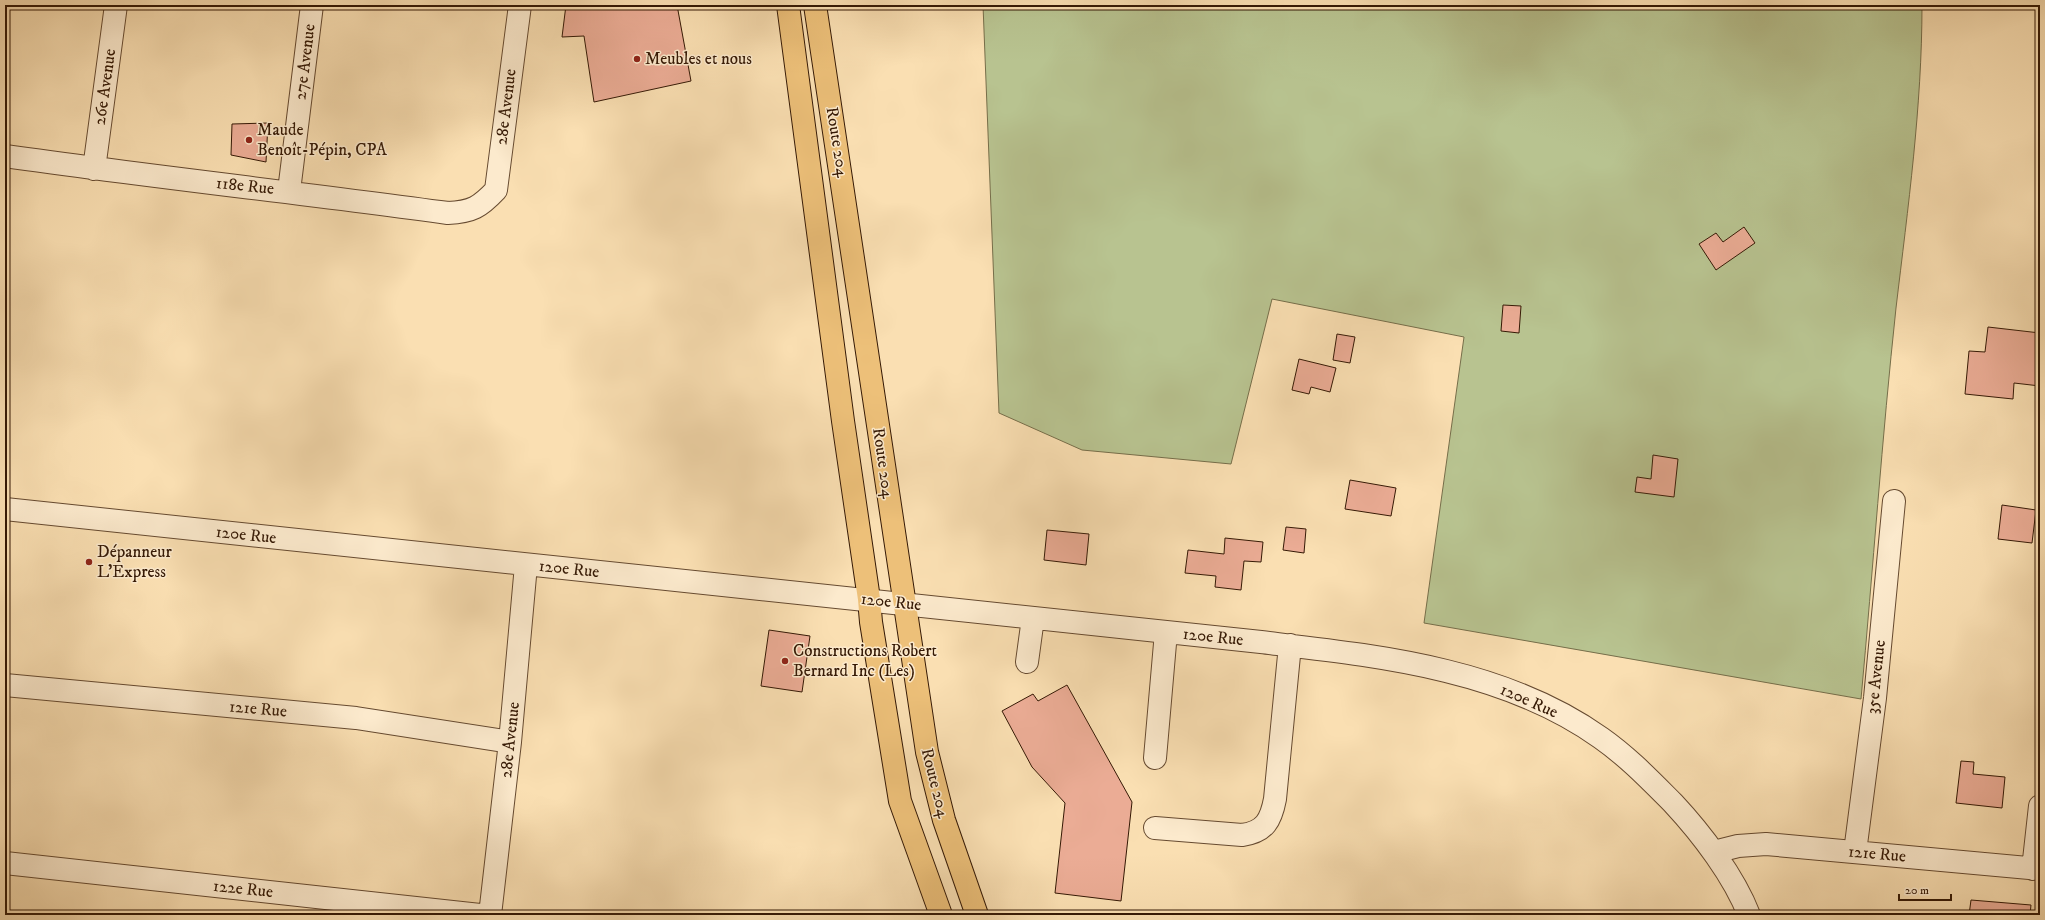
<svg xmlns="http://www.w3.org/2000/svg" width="2045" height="920" font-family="'IM FELL DW Pica',serif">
  <rect width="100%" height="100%" fill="#fadfb2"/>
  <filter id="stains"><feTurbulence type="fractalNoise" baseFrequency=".005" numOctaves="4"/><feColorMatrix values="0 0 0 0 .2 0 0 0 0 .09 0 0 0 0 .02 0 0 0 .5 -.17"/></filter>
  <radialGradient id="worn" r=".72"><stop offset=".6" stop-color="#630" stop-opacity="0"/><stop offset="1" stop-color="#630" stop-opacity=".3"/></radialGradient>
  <path fill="#b8c390" stroke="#766e4a" d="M983,5h939c0,102 -14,202 -26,303 -14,130 -23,261 -35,391l-437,-76 40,-286 -192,-38 -41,165 -149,-14 -83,-37z"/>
  <path fill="#ebac95" stroke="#351905" d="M566,5h111l14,76 -97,21 -10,-66 -22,1z
    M268,123l-2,39 -35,-7 1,-31z
    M1744,227l11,16 -39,27 -17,-26 17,-11 7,9z
    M1503,305l18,1 -2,27 -18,-2z
    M1988,327l52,6v53l-26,-3 -1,16 -48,-5 4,-43 16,1z
    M1337,334l18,3 -5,26 -17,-3z
    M1299,359l37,9 -6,24 -19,-5 -2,7 -17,-4z
    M1653,455l25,4 -4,38 -39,-5 2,-15 14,2z
    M1350,480l46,8 -5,28 -46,-7z
    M2002,505l34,5 -4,33 -34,-4z
    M1286,527l20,2 -2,24 -21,-3z
    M1047,530l42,4 -3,31 -42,-5z
    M1225,538l38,4 -2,20 -17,-1 -3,29 -26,-3 1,-11 -31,-3 3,-23 36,4z
    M769,630l41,6 -8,56 -41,-6z
    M1067,685l65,117 -11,99 -66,-8 10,-90 -33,-36 -30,-56 31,-17 5,7z
    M1961,761l13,1 -1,12 32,3 -3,31 -46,-5z
    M1971,900l60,5 -1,10h-61z"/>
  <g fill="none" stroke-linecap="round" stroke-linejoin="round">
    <defs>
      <path id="minor" d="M5,156c148,21 296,37 443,57 24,-1 32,-6 48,-23l24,-185
        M94,169l22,-164
        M289,191l23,-186
        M5,509l1256,133c116,14 242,26 340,96 27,19 49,42 72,65 28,30 61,73 76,112
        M1027,662l6,-44
        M5,685l351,33 154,24
        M1155,758l11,-126
        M1155,828l87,7c23,-3 29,-15 33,-36l15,-154
        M1714,852l24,-6 28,-2 274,25
        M1855,852l20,-154 19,-197
        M5,863l475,52
        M2033,869l7,-63
        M490,915l20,-173 16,-177"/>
      <path id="major" d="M788,5l55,416 26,178 2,23 29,179 41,114
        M815,5l112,747 17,68 33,95"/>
    </defs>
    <use href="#minor" stroke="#664a30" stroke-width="24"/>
    <use href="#major" stroke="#351905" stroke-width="24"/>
    <use href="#minor" stroke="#fceacd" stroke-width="22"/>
    <use href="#major" stroke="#edc079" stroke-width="22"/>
  </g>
  <g fill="#8f2418" stroke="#fceacd" stroke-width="1.5">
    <circle cx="637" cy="59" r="4"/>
    <circle cx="249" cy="140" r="4"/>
    <circle cx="89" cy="562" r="4"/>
    <circle cx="785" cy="661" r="4"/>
  </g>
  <g text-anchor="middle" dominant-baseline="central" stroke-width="3" stroke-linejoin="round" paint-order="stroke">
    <g font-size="17" fill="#351905" stroke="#fceacd" text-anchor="start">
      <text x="645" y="59">Meubles et nous</text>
      <text x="257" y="130">Maude<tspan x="257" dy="20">Benoît-Pépin, CPA</tspan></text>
      <text x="97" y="552">Dépanneur<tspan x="97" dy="20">L'Express</tspan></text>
      <text x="793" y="651">Constructions Robert<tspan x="793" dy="20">Bernard Inc (Les)</tspan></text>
    </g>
    <g font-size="17" fill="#351905" stroke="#fceacd">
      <text transform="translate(305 62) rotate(-83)">27e Avenue</text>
      <text transform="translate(105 87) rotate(-82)">26e Avenue</text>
      <text transform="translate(506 107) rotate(-83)">28e Avenue</text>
      <text transform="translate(837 142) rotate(81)">Route 204</text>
      <text transform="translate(245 186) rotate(6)">118e Rue</text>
      <text transform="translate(883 463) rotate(82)">Route 204</text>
      <text transform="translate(246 535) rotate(6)">120e Rue</text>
      <text transform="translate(569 569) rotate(6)">120e Rue</text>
      <text transform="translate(891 602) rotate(6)">120e Rue</text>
      <text transform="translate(1213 637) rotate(6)">120e Rue</text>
      <text transform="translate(1876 677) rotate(-84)">35e Avenue</text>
      <text transform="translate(1529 701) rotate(24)">120e Rue</text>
      <text transform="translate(258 709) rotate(5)">121e Rue</text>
      <text transform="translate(510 740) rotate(-84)">28e Avenue</text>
      <text transform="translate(935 783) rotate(76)">Route 204</text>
      <text transform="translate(1877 854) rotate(5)">121e Rue</text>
      <text transform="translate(243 889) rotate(6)">122e Rue</text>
    </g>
  </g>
  <rect width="2045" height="920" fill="none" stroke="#fadfb2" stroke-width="20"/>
  <rect x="6" y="6" width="2033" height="908" fill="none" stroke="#351905" stroke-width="2"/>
  <rect x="10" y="10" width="2025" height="900" fill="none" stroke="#351905"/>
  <path d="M1899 894v6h52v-6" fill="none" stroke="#351905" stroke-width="2"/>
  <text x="1905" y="894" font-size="12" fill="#351905" stroke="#fceacd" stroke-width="3" paint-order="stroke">20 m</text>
  <rect width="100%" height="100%" filter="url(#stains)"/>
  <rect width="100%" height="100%" fill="url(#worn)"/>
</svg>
